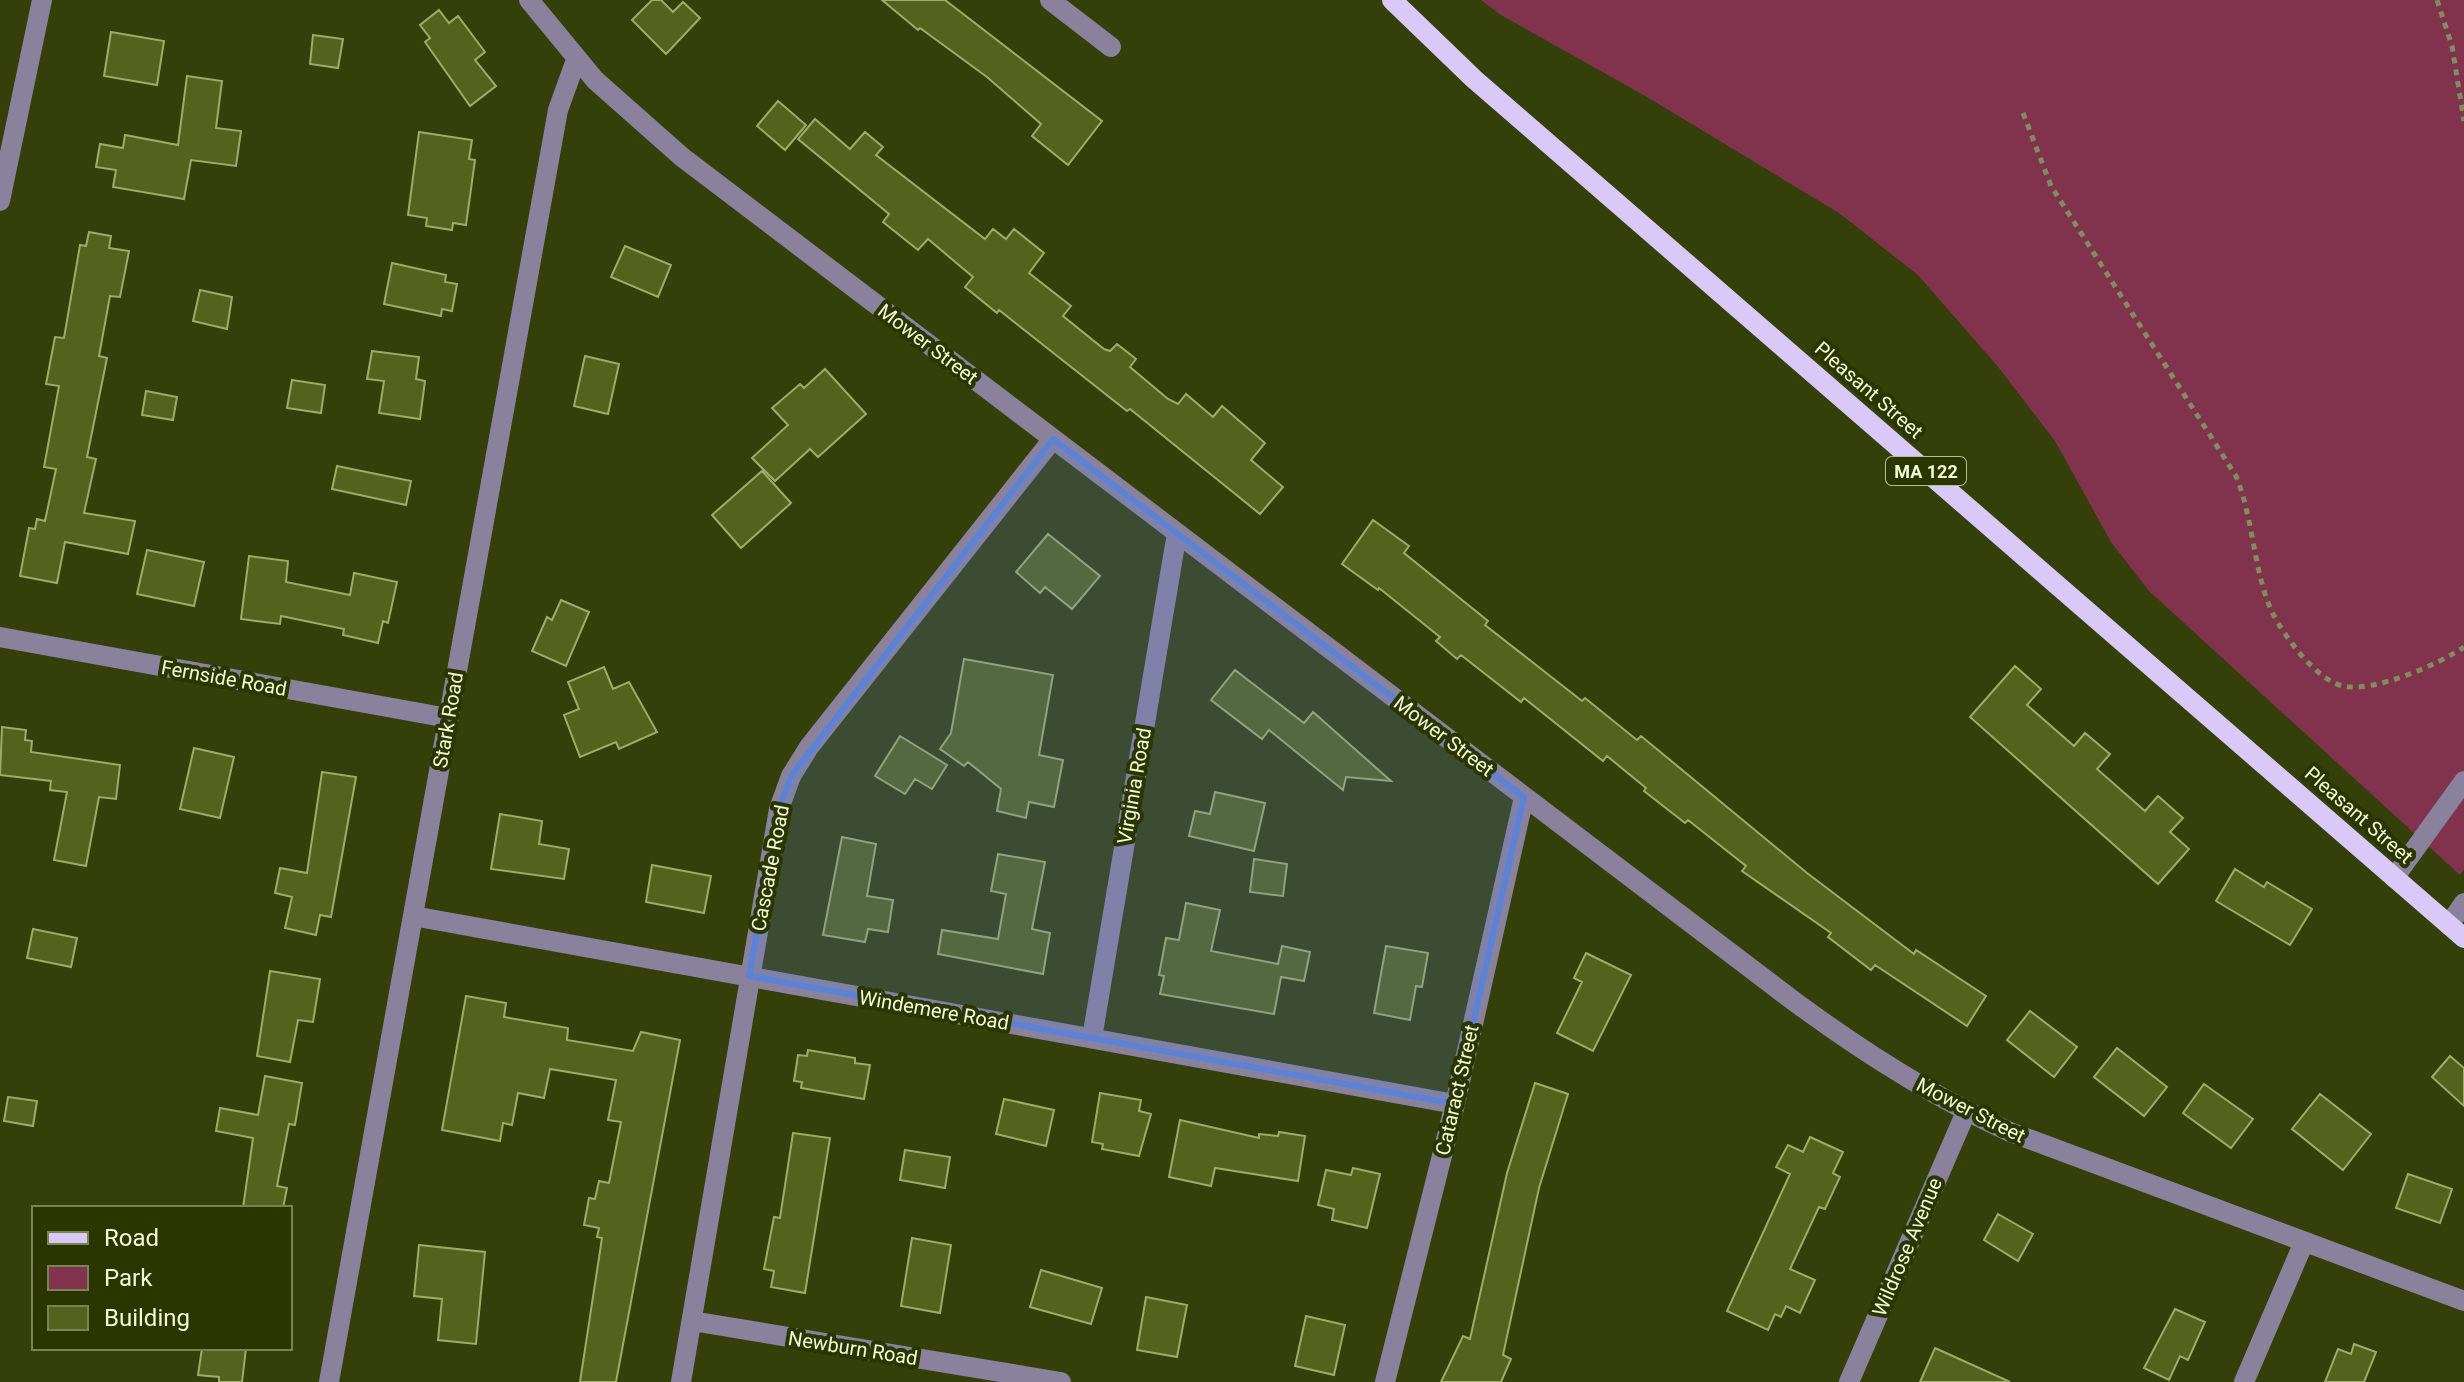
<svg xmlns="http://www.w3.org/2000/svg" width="2464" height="1382" font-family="Roboto,sans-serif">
  <rect width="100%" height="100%" fill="#343f09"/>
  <path fill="#81334e" d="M1481,0h983v870l-4,5 -311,-284 -38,-49 -56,-101 -56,-73 -81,-93 -79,-62 -192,-116 -146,-82z"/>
  <path fill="#53621c" stroke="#9bad68" stroke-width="2" d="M652,0h9l12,12 10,-10 17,16 -34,36 -34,-34z
    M882,0h63l157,121 -34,44 -36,-29 9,-12 -54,-47 -67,-49 -2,2z
    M439,10l10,13 9,-7 27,36 -10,8 21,26 -26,20 -45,-64 5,-4 -10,-13z
    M111,32l53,9 -7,44 -53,-9z
    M313,35l30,4 -5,29 -28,-4z
    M187,76l35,5 -6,47 25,3 -5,35 -45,-6 -7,39 -71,-12 3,-17 -20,-3 4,-23 23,4 2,-13 53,10z
    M778,101l28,24 -21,25 -28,-24z
    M815,119l35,30 15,-17 18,15 -7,8 109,84 8,-10 13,10 8,-10 30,24 -15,20 42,33 -8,10 41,33 6,2 7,-7 19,15 -6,8 38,32 10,5 8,-10 27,23 9,-11 43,37 -14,17 32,27 -23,27 -130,-105 -3,2 -128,-101 -2,3 -32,-26 8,-10 -45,-38 -10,11 -35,-28 6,-8 -91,-75z
    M419,132l53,8 -3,19 6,1 -9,65 -13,-2 -1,7 -26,-4 1,-8 -19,-3z
    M89,232l22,4 -2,12 20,3 -9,46 -10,-1 -11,60 8,2 -20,99 9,2 -12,54 51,8 -7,33 -63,-12 -8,41 -37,-7 9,-48 6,1 2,-10 8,2 11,-52 -12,-2 15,-81 -13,-2 9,-47 9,1 16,-93 6,1z
    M625,246l46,19 -13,32 -47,-20z
    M392,263l54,12 -1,7 12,2 -5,27 -10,-2 -1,7 -57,-12z
    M200,290l32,7 -5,32 -34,-8z
    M372,351l47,6 -3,22 9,2 -5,38 -41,-6 5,-32 -17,-2z
    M585,356l34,8 -11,50 -34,-8z
    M825,369l41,45 -48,43 -8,-8 -35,32 -23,-23 36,-33 -16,-17 28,-24 4,4z
    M292,380l33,5 -4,28 -34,-5z
    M146,391l31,6 -4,23 -31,-5z
    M337,466l74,15 -5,24 -74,-16z
    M762,471l29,32 -50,45 -29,-33z
    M1373,520l36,26 -5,7 84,68 -3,4 97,76 3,-3 52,42 4,-4 166,137 107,81 2,-4 70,46 -19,30 -92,-61 -4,5 -43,-33 3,-4 -89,-62 4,-5 -58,-46 -3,3 -41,-32 2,-3 -39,-32 -4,5 -79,-63 -3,4 -60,-47 -4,4 -21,-18 4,-4 -61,-49 -1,2 -36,-26z
    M1048,534l52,42 -28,33 -27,-22 -5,6 -24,-21z
    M147,550l57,12 -10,44 -57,-12z
    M249,556l39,5 -2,21 64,13 4,-22 43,9 -9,41 -5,-2 -5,22 -35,-8 1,-6 -63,-13 -1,8 -39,-5z
    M561,600l28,12 -23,54 -34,-15 15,-34 5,3z
    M964,659l89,16 -14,80 24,5 -9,47 -25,-5 -3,16 -29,-7 4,-22 -33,-27 -4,4 -24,-17 11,-16z
    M2015,666l26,23 -14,16 47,41 11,-13 25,21 -13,15 48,42 13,-15 25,22 -13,14 19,17 -31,35 -188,-167z
    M604,667l9,22 16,-7 28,50 -38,17 -3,-7 -36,15 -16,-42 15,-6 -11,-27z
    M1235,670l69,53 9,-11 78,69 -45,-4 -3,13 -74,-60 -7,9 -51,-39z
    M2,727l24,3 -1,10 7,1 -1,11 89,13 -4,34 -17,-2 -13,69 -32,-6 13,-68 -17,-2 1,-9 -51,-6z
    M900,736l47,29 -15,24 -17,-10 -10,15 -30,-18z
    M194,748l40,9 -14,61 -40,-9z
    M322,772l34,5 -25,140 -11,-2 -4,20 -31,-7 7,-31 -17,-4 5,-25 27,5z
    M1215,792l50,11 -11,48 -65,-15 6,-25 15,3z
    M500,814l42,7 -3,23 30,5 -5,30 -73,-10z
    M842,837l34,7 -9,52 26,4 -5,32 -20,-3 -3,13 -42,-7z
    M998,854l47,8 -13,67 18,4 -7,41 -105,-20 4,-24 56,9 8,-45 -15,-3z
    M1254,859l33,5 -4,32 -33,-4z
    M652,865l59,11 -7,37 -58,-11z
    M2235,869l29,18 3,-5 45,27 -22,36 -74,-44z
    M1186,903l34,7 -9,41 67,13 4,-18 28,6 -6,29 -23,-4 -7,37 -114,-20 4,-18 -5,-1 7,-37 13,2z
    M33,929l44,9 -6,29 -44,-9z
    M1386,946l42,7 -6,34 -6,-1 -6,34 -36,-7z
    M1586,953l45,22 -38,76 -36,-18 25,-51 -8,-4z
    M270,971l50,8 -7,43 -15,-2 -8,42 -33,-6z
    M466,996l40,7 -2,14 64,11 -1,12 66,11 8,-19 39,8 -64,342h-36l22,-144 -5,-1 2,-9 -15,-3 5,-27 6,1 4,-18 10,2 12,-61 -13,-2 8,-40 -66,-11 -6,29 -26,-5 -6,32 -9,-2 -3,18 -58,-11z
    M2030,1011l47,36 -23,30 -47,-37z
    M2117,1048l50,39 -23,29 -50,-39z
    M808,1050l47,8v5l15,2 -6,34 -63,-11 1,-6 -8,-1 4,-26 9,1z
    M2450,1056l14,12v38l-32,-29z
    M265,1076l37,7 -7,42 -6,-1 -12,62 10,2 -4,20h-40l10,-70 -37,-7 4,-23 38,7z
    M1535,1083l33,11 -29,94 -36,167 8,4 -10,23h-60l22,-46 7,3 37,-166z
    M2204,1084l49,35 -22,29 -48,-35z
    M1100,1093l41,7 -2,11 12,3 -12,42 -37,-7 1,-5 -11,-2z
    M2320,1094l51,40 -28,36 -51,-41z
    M8,1097l29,4 -4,25 -29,-5z
    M1004,1099l50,11 -8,36 -50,-12z
    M1180,1120l79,18v-4l19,2 1,-4 26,4 -7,45 -83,-13 -4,18 -42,-9z
    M793,1133l37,5 -25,155 -34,-6 3,-16 -10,-2 10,-52 6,1z
    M1810,1137l33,15 -10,21 7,4 -15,32 -6,-2 -29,62 25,11 -15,33 -14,-7 -5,11 -6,-3 -7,16 -41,-19 63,-137 -14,-7 12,-22 15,7z
    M905,1150l45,7 -5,31 -45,-8z
    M1353,1168l27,6 -13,54 -35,-8 2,-11 -16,-4 8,-35 25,5z
    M2408,1174l44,15 -12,34 -44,-15z
    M1998,1214l35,20 -15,27 -34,-21z
    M912,1238l39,7 -11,68 -39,-7z
    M419,1245l66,7 -9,92 -38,-4 4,-41 -28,-3z
    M1041,1270l61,18 -11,36 -61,-17z
    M1146,1297l41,8 -10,52 -40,-7z
    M2175,1309l30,13 -17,38 -8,-4 -11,24 -25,-12z
    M1306,1316l39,9 -11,50 -39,-9z
    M2354,1344l22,8 -12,30h-39l13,-33 13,5z
    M202,1348h44l-4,34h-23v-5l-21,-2z
    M1935,1348l75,34h-90z"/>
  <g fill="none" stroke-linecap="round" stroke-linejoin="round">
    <path stroke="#828d5e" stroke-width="5" stroke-dasharray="6 6" stroke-linecap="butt" d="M2437,0l15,46 12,75
      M2023,113l28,73 185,290c18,44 17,94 36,136 12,24 44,68 71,74 31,7 96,-22 121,-39"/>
    <path stroke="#8a819d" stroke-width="20" d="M529,0l66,80 87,77 1113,845c68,50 138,95 215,130l454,169
      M1050,0l61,47
      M0,201l42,-201
      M0,637l448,81
      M2394,878l70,-97
      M413,916l1042,188
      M2449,925l15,-22
      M1092,1038l85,-505
      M692,1321l369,61
      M329,1382l229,-1272 18,-50
      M681,1382l98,-573 12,-33 18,-29 244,-308
      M1385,1382l70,-278 69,-307
      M1849,1382l117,-270
      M2244,1382l60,-140"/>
    <path stroke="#d8c9f6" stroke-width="20" d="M1392,0l82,79 990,859"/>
  </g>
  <path fill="#5c82d7" fill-opacity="0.2" stroke="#5c82d7" stroke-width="6" stroke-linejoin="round" d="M1053,439l471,358 -69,307 -706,-128 30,-167 12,-33z"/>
  <g text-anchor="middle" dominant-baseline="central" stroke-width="8" stroke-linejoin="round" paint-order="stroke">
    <rect fill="#2a3500" stroke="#b4bf96" stroke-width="2" x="1886" y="457" width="80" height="28" rx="6"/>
    <g font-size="18" font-weight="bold" fill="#effad6">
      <text x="1926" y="471">MA 122</text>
    </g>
    <g font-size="20" fill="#effad6" stroke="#2a3500">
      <text transform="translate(928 344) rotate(37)">Mower Street</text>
      <text transform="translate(1869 390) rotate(41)">Pleasant Street</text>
      <text transform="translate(224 678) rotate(10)">Fernside Road</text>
      <text transform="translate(448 720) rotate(-80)">Stark Road</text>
      <text transform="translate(1444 736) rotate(37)">Mower Street</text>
      <text transform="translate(1134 786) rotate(-80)">Virginia Road</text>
      <text transform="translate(2359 815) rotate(41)">Pleasant Street</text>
      <text transform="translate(770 868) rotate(-79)">Cascade Road</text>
      <text transform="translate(934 1010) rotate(10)">Windemere Road</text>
      <text transform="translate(1457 1090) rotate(-77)">Cataract Street</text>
      <text transform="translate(1971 1110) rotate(27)">Mower Street</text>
      <text transform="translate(1907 1247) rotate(-67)">Wildrose Avenue</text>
      <text transform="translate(853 1348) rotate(9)">Newburn Road</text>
    </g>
  </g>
  <rect x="32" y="1206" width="260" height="144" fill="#2a3500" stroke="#798456" stroke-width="2"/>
  <rect x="48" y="1232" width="40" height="12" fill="#d8c9f6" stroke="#798456" stroke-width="2"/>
  <text x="104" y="1246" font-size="24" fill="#effad6">Road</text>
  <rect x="48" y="1266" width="40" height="24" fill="#81334e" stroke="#798456" stroke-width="2"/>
  <text x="104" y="1286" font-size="24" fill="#effad6">Park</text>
  <rect x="48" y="1306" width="40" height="24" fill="#53621c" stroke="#798456" stroke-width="2"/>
  <text x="104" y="1326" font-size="24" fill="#effad6">Building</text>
</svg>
